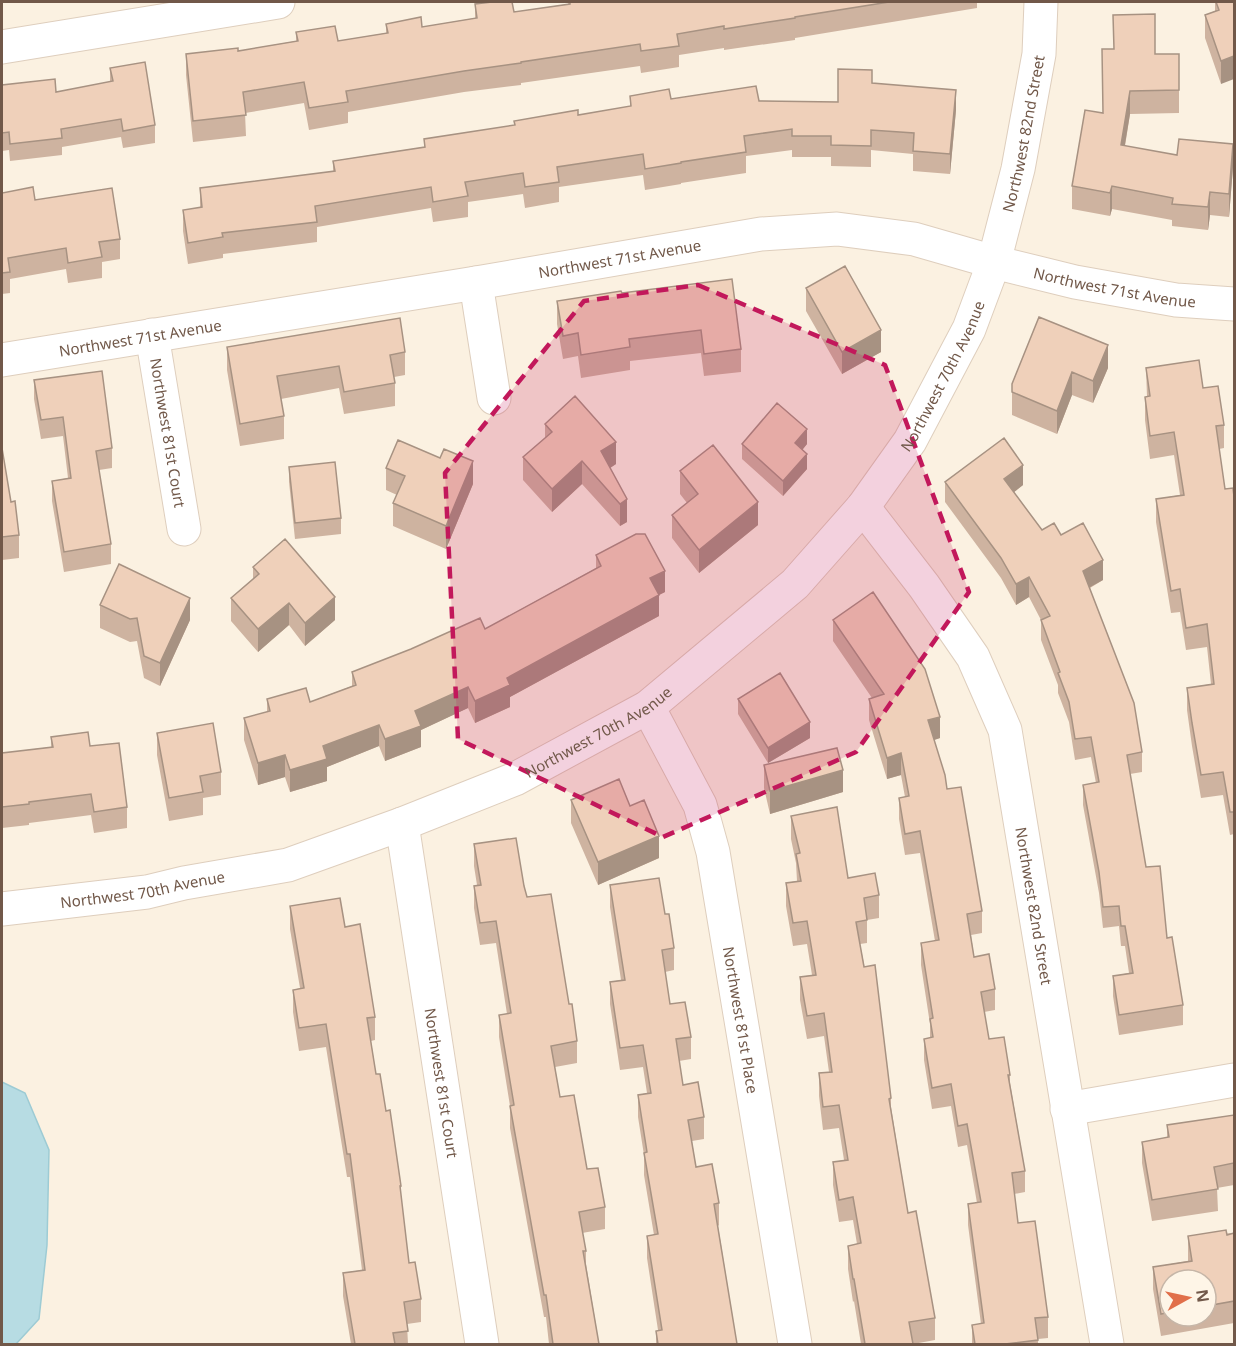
<svg xmlns="http://www.w3.org/2000/svg" width="1236" height="1346" font-family="'Noto Sans',sans-serif">
  <rect width="100%" height="100%" fill="#fbf1e1"/>
  <path fill="#b7dce3" stroke="#9dcbd4" stroke-width="1.5" d="M2,1082l23,11 24,57 -2,95 -8,74 -23,25h-14z"/>
  <g fill="none" stroke-linecap="round" stroke-linejoin="round">
    <defs>
      <g id="minor">
        <path d="M2,47l276,-45"/>
        <path d="M476,283l18,115"/>
        <path id="s1" d="M152,335l32,194"/>
        <path id="s2" d="M2,360l474,-77 285,-49 76,-5 77,10 80,23 81,20 101,18 58,4"/>
        <path id="s3" d="M863,507l61,79 49,71 32,73 102,614"/>
        <path id="s4" d="M648,707l52,98 13,47 82,492"/>
        <path id="s5" d="M402,824l80,520"/>
        <path d="M1067,1109l167,-29"/>
      </g>
      <g id="tertiary">
        <path id="s6" d="M2,909l145,-17 37,-9 104,-18 114,-41 113,-45 133,-72 147,-123 68,-77 47,-66 59,-112 25,-67 24,-93 21,-115 2,-52"/>
      </g>
    </defs>
    <use href="#minor" stroke="#decebd" stroke-width="35"/>
    <use href="#tertiary" stroke="#decebd" stroke-width="35"/>
    <use href="#minor" stroke="#fff" stroke-width="33"/>
    <use href="#tertiary" stroke="#fff" stroke-width="33"/>
  </g>
  <path fill="#ceb3a0" fill-rule="evenodd" d="M568,2h409v6l-182,30v2l-71,10v-2l-45,7v12l-38,6 -1,-7 -119,17v2l-57,7 -116,20v11l-39,7 -5,-27 -59,10 1,23 -53,6 -7,-67v-21l52,-3 58,-10v-9l42,9 48,-8v-9l36,3 53,-9v-14l39,8 54,-8z
    M1215,2h19l-13,82 -16,-46v-23l10,-4z
    M1155,54h24v59l-49,1 -5,32 108,21 -4,50 -19,-2 -2,15 -36,-4v-6l-60,-11 -2,7 -38,-7v-23l30,-73z
    M110,68l45,57v18l-32,5 -2,-11 -59,10v8l-52,6 -1,-11 -7,1v-66l54,7 54,-10z
    M872,83l84,27 -6,64 -37,-3v-17l-42,-4v17l-40,-1v-9h-39v-7l-46,6v17l-65,10v1l-36,6 -2,-15 -84,12v15l-34,6 -2,-14 -55,8v15l-35,5 -2,-14 -114,19v15l-94,12v4l-35,6 -5,-33v-21l17,-2v-20l133,-16v-11l91,-14v-8l90,-13v-5l64,-6 52,-8v-11l41,3 167,3z
    M2,193l33,7 85,39v20l-18,3v16l-34,5 -2,-14 -56,10v14l-8,1z
    M806,288l75,64 -39,22 -36,-63z
    M622,293l119,56v23l-37,4 -3,-23 -71,8v9l-49,8 -3,-22 -15,3 -6,-35v-23z
    M1039,317l69,51 -15,35 -21,-8 -15,39 -45,-19v-31z
    M227,347l178,5v23l-11,2 1,6v23l-51,8 -5,-26 -58,11 3,17v23l-44,7 -13,-76z
    M1146,368l57,20 21,37v23l-5,1 6,40 9,8v344v-7l-4,1 -7,-40 -22,3 -9,-52 -5,-36v-22l24,-4 -4,-37 -21,3 -6,-38 -9,1 -15,-91v-23l24,-4 -6,-40 -24,4 -5,-39v-23h2z
    M34,380l78,68v20l-13,2 12,74v20l-47,8 -12,-71v-20l16,-3 -5,-42 -22,3 -7,-40z
    M545,424l71,40 -6,4 17,54 -7,4 -38,-42 -30,28 -29,-32v-23l22,-19z
    M742,444h65l-5,6 5,19 -24,27 -41,-37z
    M2,448l9,54 8,33v23l-17,2z
    M289,467l52,51v16l-46,5 -6,-57z
    M386,468l87,16 -27,65 -53,-23v-23l4,-8 -11,-5z
    M680,471l78,54 -59,48 -27,-35v-23l15,-12 -7,-9z
    M945,482l78,3 -9,7 28,38 19,5 42,45 -13,8 52,164v20l-12,2 16,93 21,71 16,67v20l-64,10 -6,-39v-20l16,-3 -4,-27h-4l-2,-20 -16,2 -4,-35 -16,-88v-20l13,-2 -5,-26 -16,3 -6,-38 -11,-29v-8l-17,-45v-20l-12,-23 -13,8 -15,-27 -56,-76z
    M596,555l69,37 -6,3v21l-149,81v10l-35,16 -7,-15 -47,22v17l-36,14 -6,-15 -52,21v14l-37,11 -5,-15 -27,8 -14,-45v-22l23,-6v-13l43,3 42,-16v-14l133,-43 111,-61z
    M253,567l82,53 -30,26 -16,-21 -31,27 -27,-31v-23l22,-19z
    M100,605l90,15 -30,66 -16,-8 -7,-37 -7,1 -30,-14z
    M833,620l107,118 -6,2 13,49 35,122v22l-11,2 3,22 21,32v21l-11,2 5,27 21,36v8l15,88v21l-11,2 4,29 30,94v21l-10,1v5h-66v-19l9,-1 -13,-99v-21l9,-1 -10,-58 -9,2 -7,-41 -19,3 -8,-49v-21l6,-1v-14l-9,-59v-22l14,-2 -15,-88 -15,2 -6,-36v-21l6,-1 -4,-22 -14,4 -18,-59v-21l3,-1 -39,-57z
    M738,699l72,39 -42,25 -30,-49z
    M157,733l64,39v23l-18,3v17l-34,6 -12,-66z
    M51,737l39,9 37,61v21l-33,5 -3,-18 -62,8v2l-27,3v-75l49,-6z
    M764,765l79,27 -73,22 -6,-26z
    M571,800l59,6 29,52 -61,27 -27,-62z
    M791,816l57,62 31,17v23l-12,2v23l-7,1 31,154v9l17,106 27,105v22l-22,4h-52l-7,-43 -1,1 -5,-33v-23l9,-2 -4,-24 -14,2 -6,-37v-23l11,-2 -5,-32 -16,2 -4,-34v-23l10,-1 -5,-36 -17,3 -7,-39v-23l12,-2 -5,-31 -14,2 -7,-40v-23l11,-2 -1,-18 -5,-24z
    M474,844l50,42 3,11 42,107 8,37v22l-22,4 5,30 27,72 18,38v22l-23,4 4,18v13l13,80h-50l-3,-27h-2l-34,-189v-22l-11,-69v-22l8,-1 -11,-71 -16,2 -6,-37v-22l3,-1 -3,-19z
    M610,885l55,29 9,34v22l-9,2 5,32 21,33v22l-12,2 4,24 21,32v22l-12,2 4,26 23,36v22l-1,1 19,118h-81v-13l2,-1 -11,-72v-22l7,-1 -10,-60v-20l-6,-38v-22l9,-2 -4,-26 -23,3 -10,-66v-22l11,-2 -11,-73z
    M290,906l55,21 30,90v23l-4,1 5,33 10,37 15,75v15l8,62 12,36v23l-14,2 1,20h-57l-8,-48v-23l19,-3 -12,-93h-3l-21,-130 -27,4 -6,-39v-22l7,-2 -10,-59z
    M1234,1115v70l-17,3 1,23 -66,10 -10,-58v-21l25,-4v-13z
    M1234,1233v90l-73,13 -8,-47v-22l35,-6v-25zM1170,1280h36v36h-36z"/>
  <path fill="#a79282" d="M1234,56v23l-13,5v-23z
    M956,90v20l-6,64v-20z
    M1130,91v23l-9,54v-23z
    M1233,144v23l-4,50v-23z
    M1112,186v23l-2,7v-23z
    M1210,192v23l-2,15v-23z
    M881,330v22l-39,22v-22z
    M1108,345v23l-15,35v-22z
    M1072,372v23l-15,39v-23z
    M807,429v15l-12,15v-16z
    M616,442v22l-15,10v-23z
    M807,454v15l-24,27v-15z
    M473,461v23l-27,65v-23z
    M582,461v23l-30,28v-23z
    M1023,465v20l-19,15v-21z
    M627,499v23l-7,4v-22z
    M758,502v23l-59,48v-23z
    M1103,560v20l-20,11v-20z
    M665,571v21l-6,3v21l-149,81v10l-35,16v-22l32,-23 143,-100z
    M1029,577v20l-13,8v-21z
    M335,597v23l-30,26v-23z
    M190,598v22l-30,66v-23z
    M289,603v22l-31,27v-23z
    M468,687v21l-47,22v17l-36,14v-22l30,-28z
    M940,717v21l-12,4v-22z
    M810,722v16l-42,25v-15z
    M379,725v21l-52,21v14l-37,11v-22l33,-24z
    M901,753v22l-14,4v-21z
    M285,755v22l-27,8v-22z
    M843,770v22l-73,22v-23z
    M659,836v22l-61,27v-23z"/>
  <path fill="#efd0ba" stroke="#a79282" stroke-width="1.5" d="M492,2h20l2,10 56,-8v-2h319l-94,15v1l-71,11v-3l-47,8 2,12 -38,5 -1,-7 -119,18v1l-57,8 -118,20 2,11 -39,6 -5,-26 -61,10 3,23 -53,6 -7,-67 52,-6v3l60,-10 -2,-9 39,-6 3,15 50,-8 -2,-9 35,-7 1,10 55,-9 -2,-14z
    M1216,2h18v54l-13,5 -16,-46 14,-5z
    M1155,14v40h24v36l-49,1 -9,54 56,10 2,-16 54,5 -4,50 -19,-2 -2,15 -36,-3 1,-6 -61,-12 -2,7 -38,-7 13,-76 18,3 -1,-64h12l-1,-34z
    M145,62l10,63 -32,6 -2,-12 -60,10 1,9 -52,6 -1,-12 -7,1v-48l53,-6 1,13 57,-11 -3,-13z
    M838,69l34,1v13l84,7 -6,64 -37,-3 1,-18 -43,-3v16l-40,-1v-9h-39v-7l-48,7 2,16 -65,10v1l-36,6 -2,-15 -86,13 2,15 -34,5 -2,-14 -58,9 3,14 -35,6 -2,-15 -116,19 2,16 -95,11 1,4 -35,6 -5,-33 19,-3 -2,-19 135,-17 -2,-10 92,-14 -1,-8 91,-14 -1,-4 64,-11v5l53,-9 -1,-10 39,-7 2,10 85,-13 3,15 79,1z
    M33,187l2,13 77,-12 8,51 -21,3 3,15 -34,6 -2,-15 -58,10 2,14 -8,1v-80z
    M845,266l36,64 -39,22 -36,-64z
    M732,279l9,70 -37,5 -3,-24 -72,9 1,8 -49,8 -3,-22 -15,3 -6,-35 64,-10 1,2z
    M1039,317l69,28 -15,36 -21,-9 -15,39 -45,-19v-8z
    M400,318l5,34 -15,3 5,28 -51,9 -5,-26 -62,10 7,40 -44,8 -13,-77z
    M1199,360l4,28 15,-2 6,39 -8,1 9,63 8,-1 1,9v321v-6h-4l-7,-40 -22,3 -9,-52 -5,-35 27,-4 -7,-60 -21,4 -6,-39 -9,2 -15,-92 28,-4 -10,-63 -24,4 -5,-39 5,-1 -4,-28z
    M102,371l10,77 -16,3 15,93 -47,8 -12,-71 19,-3 -8,-61 -22,3 -7,-40z
    M575,396l41,46 -15,9 26,48 -7,5 -38,-43 -30,28 -29,-32 29,-25 -7,-8z
    M777,403l30,26 -12,14 12,11 -24,27 -41,-37z
    M1004,438l19,27 -19,14 38,51 12,-7 7,12 22,-12 20,37 -20,11 51,132 8,49 -15,3 19,112 14,-1 7,72 5,-1 11,68 -64,10 -6,-39 20,-3 -8,-47h-4l-2,-20 -16,1 -4,-35 -16,-87 16,-3 -8,-45 -16,2 -6,-37 -11,-29 2,-1 -19,-52 9,-4 -21,-39 -13,7 -15,-26 -56,-76z
    M398,440l42,18 4,-9 29,12 -27,65 -53,-23 12,-27 -19,-8z
    M713,445l45,57 -59,48 -27,-35 26,-21 -18,-23z
    M2,448l9,54 4,-1 4,34 -17,2z
    M335,462l6,56 -46,5 -6,-56z
    M636,534h9l20,37 -15,7 9,17 -152,83 3,7 -35,16 -7,-14 -53,24 6,15 -36,13 -6,-14 -56,21 4,13 -37,11 -5,-15 -27,8 -14,-45 26,-7 -3,-12 39,-11 4,14 46,-17 -4,-13 59,-23 69,-31 5,11 116,-63 -5,-11z
    M285,539l50,58 -30,26 -16,-20 -31,26 -27,-31 28,-24 -6,-7z
    M119,564l71,34 -30,65 -16,-7 -7,-38 -7,1 -30,-14z
    M873,592l52,77 15,48 -12,3 17,55 2,14 14,-2 21,124 -15,3 7,43 15,-3 6,35 -14,3 8,47 15,-2 6,38h-2l17,96 -13,2 6,50 17,-2 13,96 -13,1 3,22 -33,4h-30l-3,-19 12,-2 -16,-119 13,-2 -14,-78 -9,2 -7,-42 -19,4 -8,-49 9,-2 -3,-18 3,-1 -12,-75 18,-3 -19,-109 -15,3 -6,-36 10,-2 -8,-43 -14,5 -18,-59 15,-5 -51,-74z
    M780,673l30,49 -42,26 -30,-49z
    M213,723l8,49 -21,4 3,16 -34,6 -12,-65z
    M88,732l2,14 29,-3 8,64 -33,5 -3,-18 -62,8v2l-27,3v-54l51,-6 -2,-10z
    M837,748l6,22 -73,21 -6,-26z
    M619,779l11,27 14,-6 15,36 -61,26 -27,-62z
    M837,807l11,71 27,-5 4,22 -15,3 3,22 -11,2 8,45 11,-2 16,133 -2,1 19,114 8,-2 19,107 -26,4 4,22h-48l-11,-65h-1l-5,-33 13,-3 -8,-46 -14,3 -6,-38 15,-2 -9,-55 -16,2 -4,-34 13,-1 -8,-59 -17,3 -7,-39 16,-2 -9,-54 -14,2 -7,-40 15,-2 -5,-27 4,-1 -9,-37z
    M516,838l8,48 3,11 24,-3 18,110h3l5,37 -26,5 9,51 14,-2 13,74 11,-1 7,39 -26,5 7,39h-3l16,93h-46l-7,-49h-2l-34,-189 4,-1 -15,-90 12,-2 -15,-92 -16,2 -6,-37 7,-1 -7,-41z
    M659,878l6,36h4l5,34 -12,2 8,54 15,-2 6,35 -15,2 7,46 15,-3 6,35 -16,3 8,47 16,-3 7,39 -5,1 23,140h-79l-2,-13 6,-1 -15,-94 11,-2 -14,-81 3,-1 -9,-57 13,-2 -8,-48 -23,3 -10,-66 15,-2 -15,-95z
    M340,898l5,29 15,-3 15,93 -8,1 9,56h4l6,37 4,-1 11,76h-1l9,77 6,-1 6,37 -17,3 4,29 -15,2 2,11h-40l-12,-71 22,-3 -15,-116h-3l-21,-130 -27,4 -6,-38 11,-2 -14,-82z
    M1234,1115v48l-20,4 4,22 -66,11 -10,-58 27,-5 -2,-12z
    M1226,1230l1,5 7,-2v68l-28,5v-26h-36v32l-9,2 -8,-47 39,-6 -4,-25z"/>
  <path fill="#c2185b" fill-opacity="0.2" stroke="#c2185b" stroke-width="4.5" stroke-dasharray="12 8" stroke-linejoin="round" d="M698,285l187,80 84,227 -113,160 -193,85 -205,-98 -13,-266 139,-172z"/>
  <g text-anchor="middle" dominant-baseline="central" stroke-width="6" stroke-linejoin="round" paint-order="stroke">
    <g font-size="15" fill="#715849" stroke="#fef5e7">
      <text stroke="none"><textPath href="#s6" startOffset="1389">Northwest 82nd Street</textPath></text>
      <text stroke="none"><textPath href="#s2" startOffset="626">Northwest 71st Avenue</textPath></text>
      <text stroke="none"><textPath href="#s2" startOffset="1130">Northwest 71st Avenue</textPath></text>
      <text stroke="none"><textPath href="#s2" startOffset="140">Northwest 71st Avenue</textPath></text>
      <text stroke="none"><textPath href="#s6" startOffset="1132">Northwest 70th Avenue</textPath></text>
      <text stroke="none"><textPath href="#s1" startOffset="99">Northwest 81st Court</textPath></text>
      <text stroke="none"><textPath href="#s6" startOffset="628">Northwest 70th Avenue</textPath></text>
      <text stroke="none"><textPath href="#s6" startOffset="142">Northwest 70th Avenue</textPath></text>
      <text stroke="none"><textPath href="#s3" startOffset="444">Northwest 82nd Street</textPath></text>
      <text stroke="none"><textPath href="#s4" startOffset="330">Northwest 81st Place</textPath></text>
      <text stroke="none"><textPath href="#s5" startOffset="262">Northwest 81st Court</textPath></text>
    </g>
  </g>
  <rect width="1236" height="1346" fill="none" stroke="#715849" stroke-width="6"/>
  <g transform="translate(1188 1298) rotate(82)"><circle r="28" fill="#fef5e7" stroke="#c6b6a8" stroke-width="1.5"/>
  <path d="M0-4.5L10 22L0 15L-10 22Z" fill="#e16f4a"/>
  <text y="-9" font-size="16" font-weight="bold" text-anchor="middle" fill="#715849">N</text>
  </g>
</svg>
